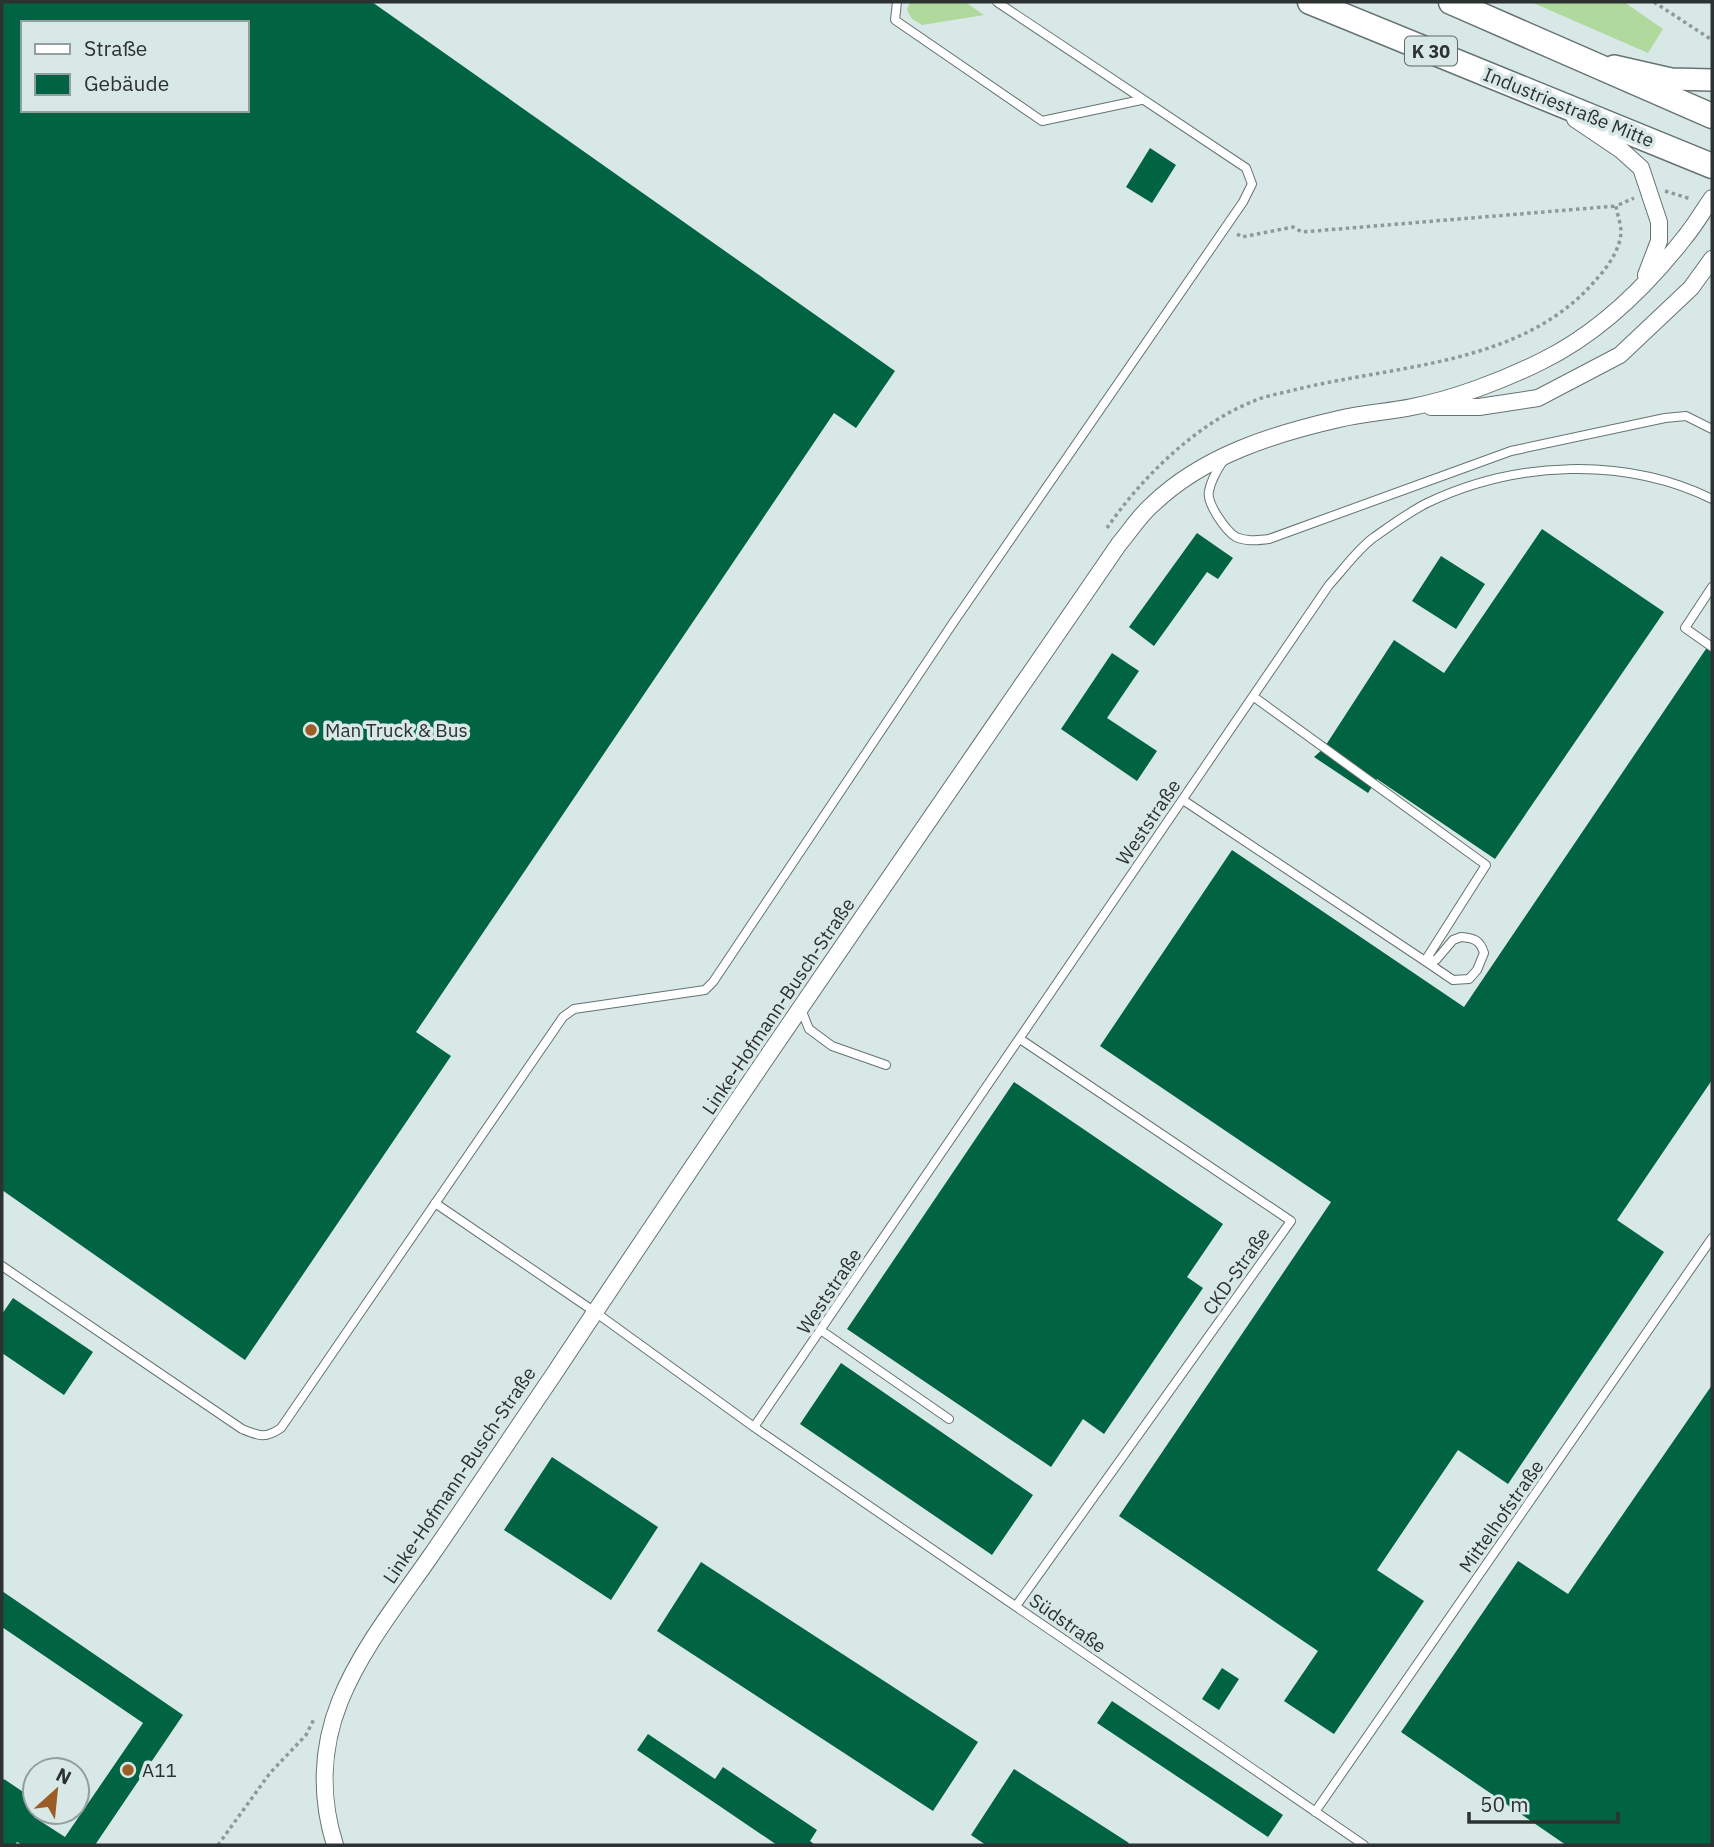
<svg xmlns="http://www.w3.org/2000/svg" width="1714" height="1847" font-family="'IBM Plex Sans',sans-serif">
  <rect width="100%" height="100%" fill="#d8e8e6"/>
  <path fill="#b0d99d" d="M910,2h55l19,13 -62,10 -10,-6 -5,-9z
    M1531,2h93l39,27 -15,24z"/>
  <path fill="#006443" fill-rule="evenodd" d="M2,2h370l523,369 -39,57 -22,-15 -418,619 35,24 -206,304 -243,-170zM23,23h224v87h-224z
    M1150,148l26,17 -24,38 -26,-16z
    M1542,529l122,83 -169,247 -118,-80 -9,14 -54,-36 10,-9 70,-108 50,33z
    M1197,533l36,25 -15,21 -11,-7 -53,74 -25,-19z
    M1441,556l44,28 -29,45 -44,-28z
    M1712,640v440l-95,140 47,32 -156,232 -50,-34 -81,120 47,31 -90,133 -50,-33 34,-50 -199,-135 212,-314 -231,-156 132,-196 232,157z
    M1112,653l27,18 -32,47 50,33 -20,30 -76,-52z
    M1014,1082l209,142 -36,53 16,11 -99,146 -21,-15 -32,48 -204,-138z
    M13,1298l80,54 -29,43 -62,-42v-39z
    M841,1363l192,132 -41,60 -192,-131z
    M1712,1385v460h-146l-165,-113 117,-171 50,33z
    M552,1457l106,70 -47,73 -107,-70z
    M701,1562l277,180 -45,69 -276,-180z
    M2,1591l181,124 -88,130h-72l-6,-3 -2,3h-13v-63l2,-3 31,21v12h2l-3,5 31,20 78,-114 -141,-96z
    M1222,1668l17,11 -20,31 -17,-11z
    M1112,1701l171,114 -15,22 -171,-114z
    M648,1734l67,45 8,-12 94,63 -7,11 5,4h-38l-140,-95z
    M1014,1769l115,74 -2,2h-141l-15,-10z"/>
  <g fill="none" stroke-linecap="round" stroke-linejoin="round">
    <defs>
      <path id="lane" d="M897,2l-2,18 147,101 99,-21
        M1223,461c-6,9 -12,19 -14,30 -3,12 17,40 27,46 11,5 22,3 33,2l242,-88 154,-33 21,-2 26,13
        M1712,587l-27,41 27,19
        M1183,800l242,161 61,-96 -232,-168
        M1461,937c13,1 19,3 23,16l-7,17 -8,9 -16,1 -28,-19 11,-1 17,-20z
        M801,1009l8,20 23,17 54,19
        M435,1203l160,109 159,115 610,418
        M2,1266l240,163c17,7 23,10 39,-1l282,-411 11,-8 131,-19 8,-8 240,-359 290,-421 9,-18 -6,-16 -249,-166
        M822,1331l127,88
        M754,1427l575,-842c14,-15 28,-35 44,-47 17,-12 36,-26 54,-35 88,-42 197,-47 285,-4
        M1016,1606l275,-385 -271,-182
        M1315,1812l397,-574"/>
      <path id="street" d="M1575,119l46,31 20,18 18,54v19l-13,34
        M1431,407h48l59,-9 82,-43 71,-67 21,-29
        M335,1845c-15,-47 -14,-97 5,-144 21,-52 58,-98 90,-144 41,-59 81,-120 122,-180 185,-280 377,-556 567,-833 11,-13 21,-29 34,-40 50,-48 120,-70 186,-85 24,-6 49,-7 73,-12 42,-8 92,-27 130,-46 57,-28 104,-74 143,-124 10,-12 18,-26 27,-39"/>
      <path id="secondary" d="M1614,66l57,13 41,1"/>
      <path id="primary" d="M1310,2l402,164
        M1451,2l261,114"/>
    </defs>
    <use href="#lane" stroke="#657371" stroke-width="10"/>
    <use href="#street" stroke="#657371" stroke-width="18"/>
    <use href="#secondary" stroke="#657371" stroke-width="24"/>
    <use href="#primary" stroke="#657371" stroke-width="27"/>
    <path stroke="#8e9a98" stroke-width="3.5" stroke-dasharray="3.5 3.5" stroke-linecap="butt" d="M1654,2l58,38
      M1665,191l26,8
      M1237,234l5,3 51,-10 9,5 314,-26
      M1107,528c34,-50 90,-105 147,-127 11,-5 24,-7 36,-10 100,-26 230,-24 304,-109 12,-13 26,-31 27,-50 0,-8 -4,-18 -5,-26l18,-8
      M218,1845l52,-72 36,-38 8,-16"/>
    <use href="#lane" stroke="#fff" stroke-width="8"/>
    <use href="#street" stroke="#fff" stroke-width="16"/>
    <use href="#secondary" stroke="#fff" stroke-width="21"/>
    <use href="#primary" stroke="#fff" stroke-width="24"/>
  </g>
  <g fill="#9c5c26" stroke="#d8e8e6" stroke-width="2.5">
    <circle cx="311" cy="730" r="7"/>
    <circle cx="128" cy="1770" r="7"/>
  </g>
  <g text-anchor="middle" dominant-baseline="central" stroke-width="7" stroke-linejoin="round" paint-order="stroke">
    <rect fill="#d8e8e6" stroke="#606967" stroke-width="2" x="1405" y="36.5" width="52" height="29" rx="5"/>
    <g font-size="18" font-weight="bold" fill="#2c3231">
      <text x="1431" y="51">K 30</text>
    </g>
    <g font-size="19" fill="#2c3231" stroke="#d8e8e6">
      <text transform="translate(1569 107) rotate(22)">Industriestraße Mitte</text>
      <text transform="translate(1148 822) rotate(-56)">Weststraße</text>
      <text transform="translate(778 1006) rotate(-56)">Linke-Hofmann-Busch-Straße</text>
      <text transform="translate(1236 1271) rotate(-55)">CKD-Straße</text>
      <text transform="translate(829 1291) rotate(-56)">Weststraße</text>
      <text transform="translate(459 1475) rotate(-56)">Linke-Hofmann-Busch-Straße</text>
      <text transform="translate(1501 1516) rotate(-55)">Mittelhofstraße</text>
      <text transform="translate(1068 1623) rotate(35)">Südstraße</text>
    </g>
    <g font-size="19" fill="#2c3231" stroke="#d8e8e6" text-anchor="start">
      <text x="325" y="730">Man Truck &amp; Bus</text>
      <text x="142" y="1770">A11</text>
    </g>
  </g>
  <rect width="1714" height="1847" fill="none" stroke="#2c3231" stroke-width="7"/>
  <rect x="21" y="21" width="228" height="91" fill="#d8e8e6" stroke="#939f9e" stroke-width="2"/>
  <rect x="35" y="44" width="35" height="10" fill="#ffffff" stroke="#939f9e" stroke-width="2"/>
  <text x="84" y="56" font-size="21" fill="#2c3231">Straße</text>
  <rect x="35" y="74" width="35" height="21" fill="#006443" stroke="#939f9e" stroke-width="2"/>
  <text x="84" y="91" font-size="21" fill="#2c3231">Gebäude</text>
  <g transform="translate(56 1791) rotate(27)"><circle r="33" fill="#d8e8e6" stroke="#939f9e" stroke-width="2"/>
  <path d="M0-5L12 26L0 18L-12 26Z" fill="#9c5c26"/>
  <text y="-10" font-size="19" font-weight="bold" text-anchor="middle" fill="#2c3231">N</text>
  </g>
  <path d="M1469 1812v10h149v-10" fill="none" stroke="#2c3231" stroke-width="3.5"/>
  <text x="1480" y="1812" font-size="21" fill="#2c3231" stroke="#d8e8e6" stroke-width="5" paint-order="stroke">50 m</text>
</svg>
